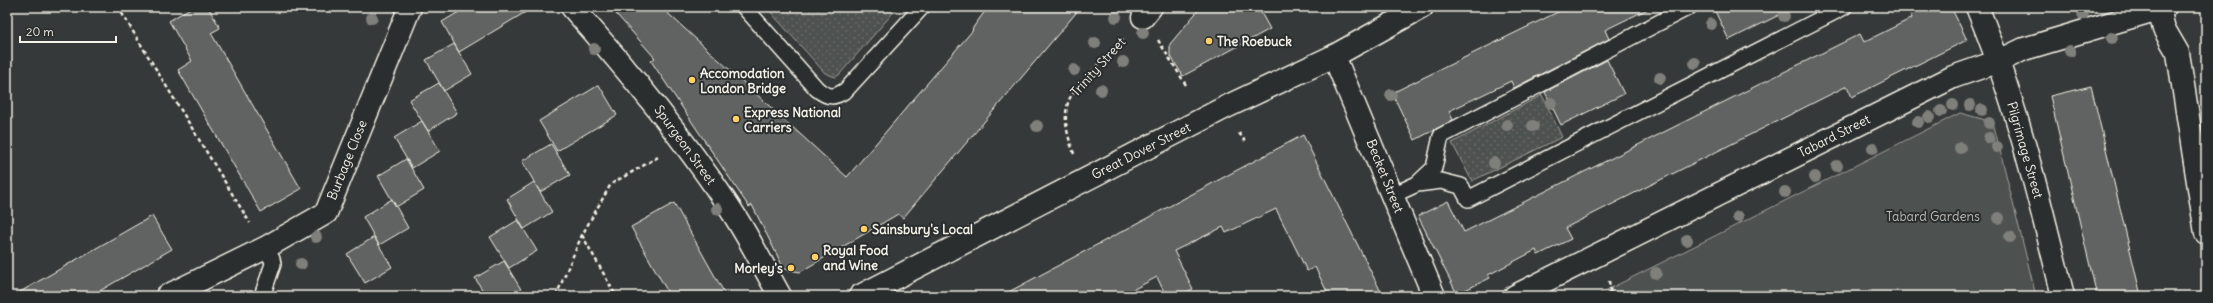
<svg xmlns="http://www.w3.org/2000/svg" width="2213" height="303" font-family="Delius,sans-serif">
  <defs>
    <pattern id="grass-dots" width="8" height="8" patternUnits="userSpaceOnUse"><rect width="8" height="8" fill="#4e514f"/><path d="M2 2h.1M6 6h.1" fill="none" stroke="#686a68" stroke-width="1.8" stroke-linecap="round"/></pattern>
  </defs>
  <rect width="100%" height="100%" fill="#363939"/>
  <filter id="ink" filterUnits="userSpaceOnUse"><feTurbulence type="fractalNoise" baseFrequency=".025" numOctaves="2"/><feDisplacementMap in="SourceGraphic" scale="8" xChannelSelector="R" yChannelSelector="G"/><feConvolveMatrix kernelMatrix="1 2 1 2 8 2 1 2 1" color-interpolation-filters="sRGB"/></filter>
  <g filter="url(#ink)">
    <path fill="url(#grass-dots)" stroke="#a1a19c" d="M766,7h132l-59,68 -4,2 -10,-4z
      M1542,95l20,42 -90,44 -20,-38z"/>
    <path fill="#4e514f" stroke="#a1a19c" d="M1960,113l33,9 43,174h-441z"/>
    <path fill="#616362" stroke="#f4f1e8" d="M192,7h16l12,21 -9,5 90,156 -40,23 -83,-142 14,-9 -23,-40z
      M467,7h67l-75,45 -17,-30z
      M610,7h51l186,170 126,-147 -1,-1 16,-22h93l-178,211 -5,-4 -98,58 -16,-3 -32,-64 -3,2 -98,-146 4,-3z
      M1201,7h57l12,22 -87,47 -13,-21v-11z
      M1568,7h84l-47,23 4,9 -95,49 -3,-7 -62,30 4,9 -38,20 -23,-47z
      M1713,7h82l-66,33z
      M1907,7h44l16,33 -115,57 -5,-11 -282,142 6,11 -33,16 -2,-5 -48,25 2,3 -33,16 -39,-78 30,-15 16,31 396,-198 4,8 48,-24z
      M454,44l18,30 -28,17 -18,-31z
      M1607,60l17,34 -63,31 -16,-33z
      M439,83l18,30 -29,18 -19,-31z
      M599,85l18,30 -60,36 -18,-30z
      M2091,86l50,210h-44l-47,-200z
      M422,121l18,30 -28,17 -18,-30z
      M1303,135l80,161h-54l-14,-29 -8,4 -31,-62 -50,24 -3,-6 -49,24 19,38 -14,7h-13l-9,-19 -36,19h-120z
      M551,144l19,31 -30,17 -18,-31z
      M406,159l18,31 -28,17 -18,-31z
      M534,182l18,30 -28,17 -17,-30z
      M392,199l16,29 -29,17 -16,-28z
      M674,203l52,93h-56l-39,-69z
      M152,216l20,33 -81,47h-78z
      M518,220l19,31 -28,17 -19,-31z
      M374,237l18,30 -27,16 -18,-29z
      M504,261l21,35h-39l-11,-18z"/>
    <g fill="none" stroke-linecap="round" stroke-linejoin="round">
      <defs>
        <path id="service" d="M744,7l73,82c11,9 18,9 29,1l76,-83
          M1417,184l24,-3 20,5 7,13 376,-192
          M1393,195l24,-11 17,-16 7,-32 248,-129
          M262,296l11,-32 -1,-5 -7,-11"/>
        <path id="minor" d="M572,7c55,62 107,125 153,194 21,30 37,63 55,95
          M1977,7c39,93 62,191 86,289
          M2159,9l5,20 14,24 28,180
          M1143,17l8,-10
          M1334,56l100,240
          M167,296l98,-48 61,-35 84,-206
          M1515,296l438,-219 46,-16 25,-12 141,-42"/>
        <path id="primary" d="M860,296l366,-189 108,-51 88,-49"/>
      </defs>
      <use href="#service" stroke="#f4f1e8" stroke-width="18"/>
      <use href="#minor" stroke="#f4f1e8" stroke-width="25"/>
      <use href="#primary" stroke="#f4f1e8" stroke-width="25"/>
      <path stroke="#f4f1e8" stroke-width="2.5" stroke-dasharray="4 3" stroke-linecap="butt" d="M118,7l132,216
        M1158,40l28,45
        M1239,133l6,8
        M1074,154c-6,-17 -12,-36 -5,-54 3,-10 46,-52 55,-62
        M582,235l34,61
        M1609,281l2,15
        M556,296l26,-61 29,-51 49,-28"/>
      <use href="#service" stroke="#2a2d2e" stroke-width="15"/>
      <use href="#minor" stroke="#2a2d2e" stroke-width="22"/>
      <use href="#primary" stroke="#2a2d2e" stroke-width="22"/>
    </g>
    <g fill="#7f7f7c">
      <circle cx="2083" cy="14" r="6"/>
      <circle cx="1784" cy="16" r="6"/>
      <circle cx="1116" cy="17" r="6"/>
      <circle cx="372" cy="18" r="6"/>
      <circle cx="1711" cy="24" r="6"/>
      <circle cx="1143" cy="33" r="6"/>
      <circle cx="2112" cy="38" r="6"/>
      <circle cx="1095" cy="43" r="6"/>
      <circle cx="594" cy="49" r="6"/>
      <circle cx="2070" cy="51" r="6"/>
      <circle cx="1123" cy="62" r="6"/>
      <circle cx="1695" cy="63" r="6"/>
      <circle cx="1074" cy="70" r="6"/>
      <circle cx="1660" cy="78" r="6"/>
      <circle cx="1101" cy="90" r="6"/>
      <circle cx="1391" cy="95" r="6"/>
      <circle cx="1551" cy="103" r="6"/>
      <circle cx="1953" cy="105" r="6"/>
      <circle cx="1970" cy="105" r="6"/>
      <circle cx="1982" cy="110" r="6"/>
      <circle cx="1941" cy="111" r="6"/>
      <circle cx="1929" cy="117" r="6"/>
      <circle cx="1918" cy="122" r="6"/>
      <circle cx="1989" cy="123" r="6"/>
      <circle cx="1507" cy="125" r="6"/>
      <circle cx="1037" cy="126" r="6"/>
      <circle cx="1533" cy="126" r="6"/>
      <circle cx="1989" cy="138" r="6"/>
      <circle cx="1997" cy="147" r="6"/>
      <circle cx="1873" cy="148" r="6"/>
      <circle cx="1960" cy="148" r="6"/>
      <circle cx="1494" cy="163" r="6"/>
      <circle cx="1837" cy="166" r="6"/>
      <circle cx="1815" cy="177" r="6"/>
      <circle cx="1785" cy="192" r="6"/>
      <circle cx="717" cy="209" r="6"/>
      <circle cx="1738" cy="217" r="6"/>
      <circle cx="1999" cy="218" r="6"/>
      <circle cx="316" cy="237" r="6"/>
      <circle cx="2010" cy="237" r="6"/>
      <circle cx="1687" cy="240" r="6"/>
      <circle cx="301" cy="264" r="6"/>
      <circle cx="1656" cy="273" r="6"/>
    </g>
  </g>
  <g fill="#ffd166" stroke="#2a2d2e" stroke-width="1.5">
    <circle cx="1209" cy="41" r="4"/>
    <circle cx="692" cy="80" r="4"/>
    <circle cx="736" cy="119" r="4"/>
    <circle cx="864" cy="229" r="4"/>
    <circle cx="815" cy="257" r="4"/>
    <circle cx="791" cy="268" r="4"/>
  </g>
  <g text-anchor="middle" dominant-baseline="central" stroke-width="4" stroke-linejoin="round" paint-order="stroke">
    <g font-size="13" font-weight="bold" fill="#f4f1e8" stroke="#2a2d2e" text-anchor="start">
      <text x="1217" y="41">The Roebuck</text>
      <text x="700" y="73">Accomodation<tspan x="700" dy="15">London Bridge</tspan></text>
      <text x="744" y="112">Express National<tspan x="744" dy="15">Carriers</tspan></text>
      <text x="872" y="229">Sainsbury's Local</text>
      <text x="823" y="250">Royal Food<tspan x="823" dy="15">and Wine</tspan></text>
      <text x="783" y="268" text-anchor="end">Morley's</text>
    </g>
    <g font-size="13" fill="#f4f1e8" stroke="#2a2d2e">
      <text transform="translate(1098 67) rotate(-48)">Trinity Street</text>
      <text transform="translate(1834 136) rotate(-27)">Tabard Street</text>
      <text transform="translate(685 145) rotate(54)">Spurgeon Street</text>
      <text transform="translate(2025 150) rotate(74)">Pilgrimage Street</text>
      <text transform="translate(1141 151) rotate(-27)">Great Dover Street</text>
      <text transform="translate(347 160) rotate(-68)">Burbage Close</text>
      <text transform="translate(1385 176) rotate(68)">Becket Street</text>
    </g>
    <g font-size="13" fill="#bab9b2" stroke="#2a2d2e">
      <text x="1933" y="216">Tabard Gardens</text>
    </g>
  </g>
  <rect width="2213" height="303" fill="none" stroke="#2a2d2e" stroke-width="24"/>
  <rect x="12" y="12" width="2189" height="279" fill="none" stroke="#f4f1e8" stroke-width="1.5" filter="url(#ink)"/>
  <path d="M20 36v6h96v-6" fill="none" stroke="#f4f1e8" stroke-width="2"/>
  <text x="26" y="36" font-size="12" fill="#f4f1e8" stroke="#2a2d2e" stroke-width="3" paint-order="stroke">20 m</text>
</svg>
